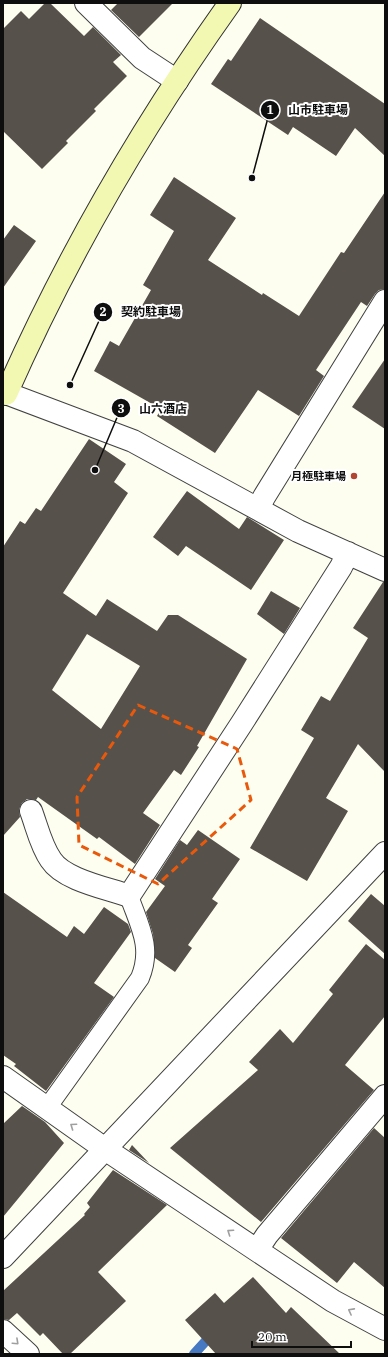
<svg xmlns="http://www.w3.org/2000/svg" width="388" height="1357" font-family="'IBM Plex Serif','Noto Sans JP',serif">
  <rect width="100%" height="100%" fill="#fefef0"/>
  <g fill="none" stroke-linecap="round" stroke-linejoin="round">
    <path stroke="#4679c1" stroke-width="10" d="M194,1354l19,-21"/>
  </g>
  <path fill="#56514b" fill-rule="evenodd" d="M45,3h5l34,33 9,-9 28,28 -8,7 14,14 -33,33 2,2 -30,30 2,2 -26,26 -39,-38v-102l18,-18 8,8z
    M118,3h55l-34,34 -28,-27z
    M260,18l125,86v52l-30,-28 -19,28 -43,-29 -5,8 -77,-51 17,-25 3,2z
    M174,177l62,41 -28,42 54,35 1,-2 36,23 42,-64 3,1 41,-61v97l-6,1 -4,4 -8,12 -6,-4 -45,68 8,6 -25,40 -41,-26 -43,63 -58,-37 4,-7 -67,-38 16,-30 9,5 32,-56 -8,-5 31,-54 -24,-16z
    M14,225l22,16 -33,47v-48z
    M385,359v70l-33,-22z
    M89,439l37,25 -12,18 14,11 -65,100 33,23 11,-17 50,32 11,-16h10l69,44 -50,87 2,1 -18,28 -7,-5 -31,43 17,12 -25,39 -36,-27 -2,2 -59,-42 -2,3 -9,-1 -5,4 -3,6 1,8 -17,19v-289l17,-26 5,3 11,-16 5,3zM87,634l53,32 -39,63 -49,-39z
    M187,491l52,38 8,-12 37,23 -33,50 -65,-44 -8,10 -25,-19z
    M383,582h2v190l-27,-28 -32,54 22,13 -41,70 -57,-33 64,-110 -13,-8 20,-34 9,5 38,-63 -15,-10z
    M271,591l29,17 -16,26 -27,-20z
    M198,830l42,29 -28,40 6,4 -30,42 4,3 -17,24 -20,-14 -2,-24 -7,-22 19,-26 -10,-7 25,-39 7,5z
    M3,892l64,45 7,-11 10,8 20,-27 24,17 3,8 -37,51 20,14 -68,94 -32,-25 2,-2 -13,-9z
    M371,894l14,12v48l-37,-33z
    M366,944l19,16v56l-40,49 29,25 -113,132 -91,-74 88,-78 -9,-8 31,-33 13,14 40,-49 -4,-4z
    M22,1106l23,16 19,21 -61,74v-93z
    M374,1128l11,10v150l-31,-26 -17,21 -56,-45z
    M132,1145l17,18 -20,-13z
    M113,1170l54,35 -69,67 28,29 -56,53h-7l-20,-21 -3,3 -23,-23 -8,7 -6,-1v-28l82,-76 -1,-1 6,-7 -3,-4z
    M253,1277l33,36 5,-6 49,47h-124l-31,-34 30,-27 9,10z"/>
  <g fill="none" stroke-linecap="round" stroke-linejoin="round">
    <defs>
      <path id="lane" d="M47,1108l93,-130c13,-31 -1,-53 -11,-82"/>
      <path id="street" d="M86,3l56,55 35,23
        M3,392l130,49 165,90 87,39
        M258,509l6,-12 121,-196
        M31,811c6,16 10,35 20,49 13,20 56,28 78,36l113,-173 99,-156 7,-14
        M3,1077l102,72 228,152 52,28
        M257,1250l10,-15 118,-139
        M3,1257l382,-404
        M3,1331l25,23"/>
      <path id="secondary" d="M6,394c61,-138 137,-269 224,-391"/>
    </defs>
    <use href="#lane" stroke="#414141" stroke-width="20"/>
    <use href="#street" stroke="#414141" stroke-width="24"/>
    <use href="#secondary" stroke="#303030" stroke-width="24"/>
    <use href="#lane" stroke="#fff" stroke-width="18"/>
    <use href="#street" stroke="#fff" stroke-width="22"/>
    <use href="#secondary" stroke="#f2f8b1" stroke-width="22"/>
  </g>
  <defs><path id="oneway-chevron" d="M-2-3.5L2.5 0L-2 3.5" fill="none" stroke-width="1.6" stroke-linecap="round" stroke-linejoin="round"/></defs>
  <g stroke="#9f9f9f">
    <use href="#oneway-chevron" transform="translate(73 1126) rotate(-145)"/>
    <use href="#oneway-chevron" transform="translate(230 1232) rotate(-146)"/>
    <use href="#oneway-chevron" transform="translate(351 1311) rotate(-152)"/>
    <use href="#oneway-chevron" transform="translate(16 1342) rotate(43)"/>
  </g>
  <path fill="none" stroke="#e8590c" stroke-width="3" stroke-dasharray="8 5" stroke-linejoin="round" d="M138,705l99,44 14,51 -93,84 -79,-39 -2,-48z"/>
  <circle fill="#b24432" stroke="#fff" stroke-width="1.5" cx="354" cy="476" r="4"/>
  <g text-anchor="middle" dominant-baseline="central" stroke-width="4" stroke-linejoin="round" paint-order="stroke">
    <g font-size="11" font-weight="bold" fill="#0e0e0e" stroke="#fff" text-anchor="end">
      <text x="346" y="476">月極駐車場</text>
    </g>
  </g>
  <path fill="none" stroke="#0e0e0e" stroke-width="1.5" d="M252 178L270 110M70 385L103 312M95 470L121 408"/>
  <g fill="#0e0e0e" stroke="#fff" stroke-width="1.5">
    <circle cx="252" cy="178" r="4"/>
    <circle cx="70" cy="385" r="4"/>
    <circle cx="95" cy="470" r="4"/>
    <circle cx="270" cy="110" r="10"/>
    <circle cx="103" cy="312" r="10"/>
    <circle cx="121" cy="408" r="10"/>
  </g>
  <g font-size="12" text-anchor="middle" font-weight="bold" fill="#fff">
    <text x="270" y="114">1</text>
    <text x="103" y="316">2</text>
    <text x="121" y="413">3</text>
  </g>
  <g font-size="12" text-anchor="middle" font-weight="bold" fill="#0e0e0e" stroke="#fff" stroke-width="4" stroke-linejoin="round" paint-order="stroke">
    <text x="318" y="114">山市駐車場</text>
    <text x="151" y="316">契約駐車場</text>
    <text x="163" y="413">山六酒店</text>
  </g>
  <rect width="388" height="1357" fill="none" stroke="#0e0e0e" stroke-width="8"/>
  <path d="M252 1341v6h99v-6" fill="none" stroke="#0e0e0e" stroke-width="2"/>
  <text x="258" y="1341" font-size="12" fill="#0e0e0e" stroke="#ffffff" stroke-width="3" paint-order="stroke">20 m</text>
</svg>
